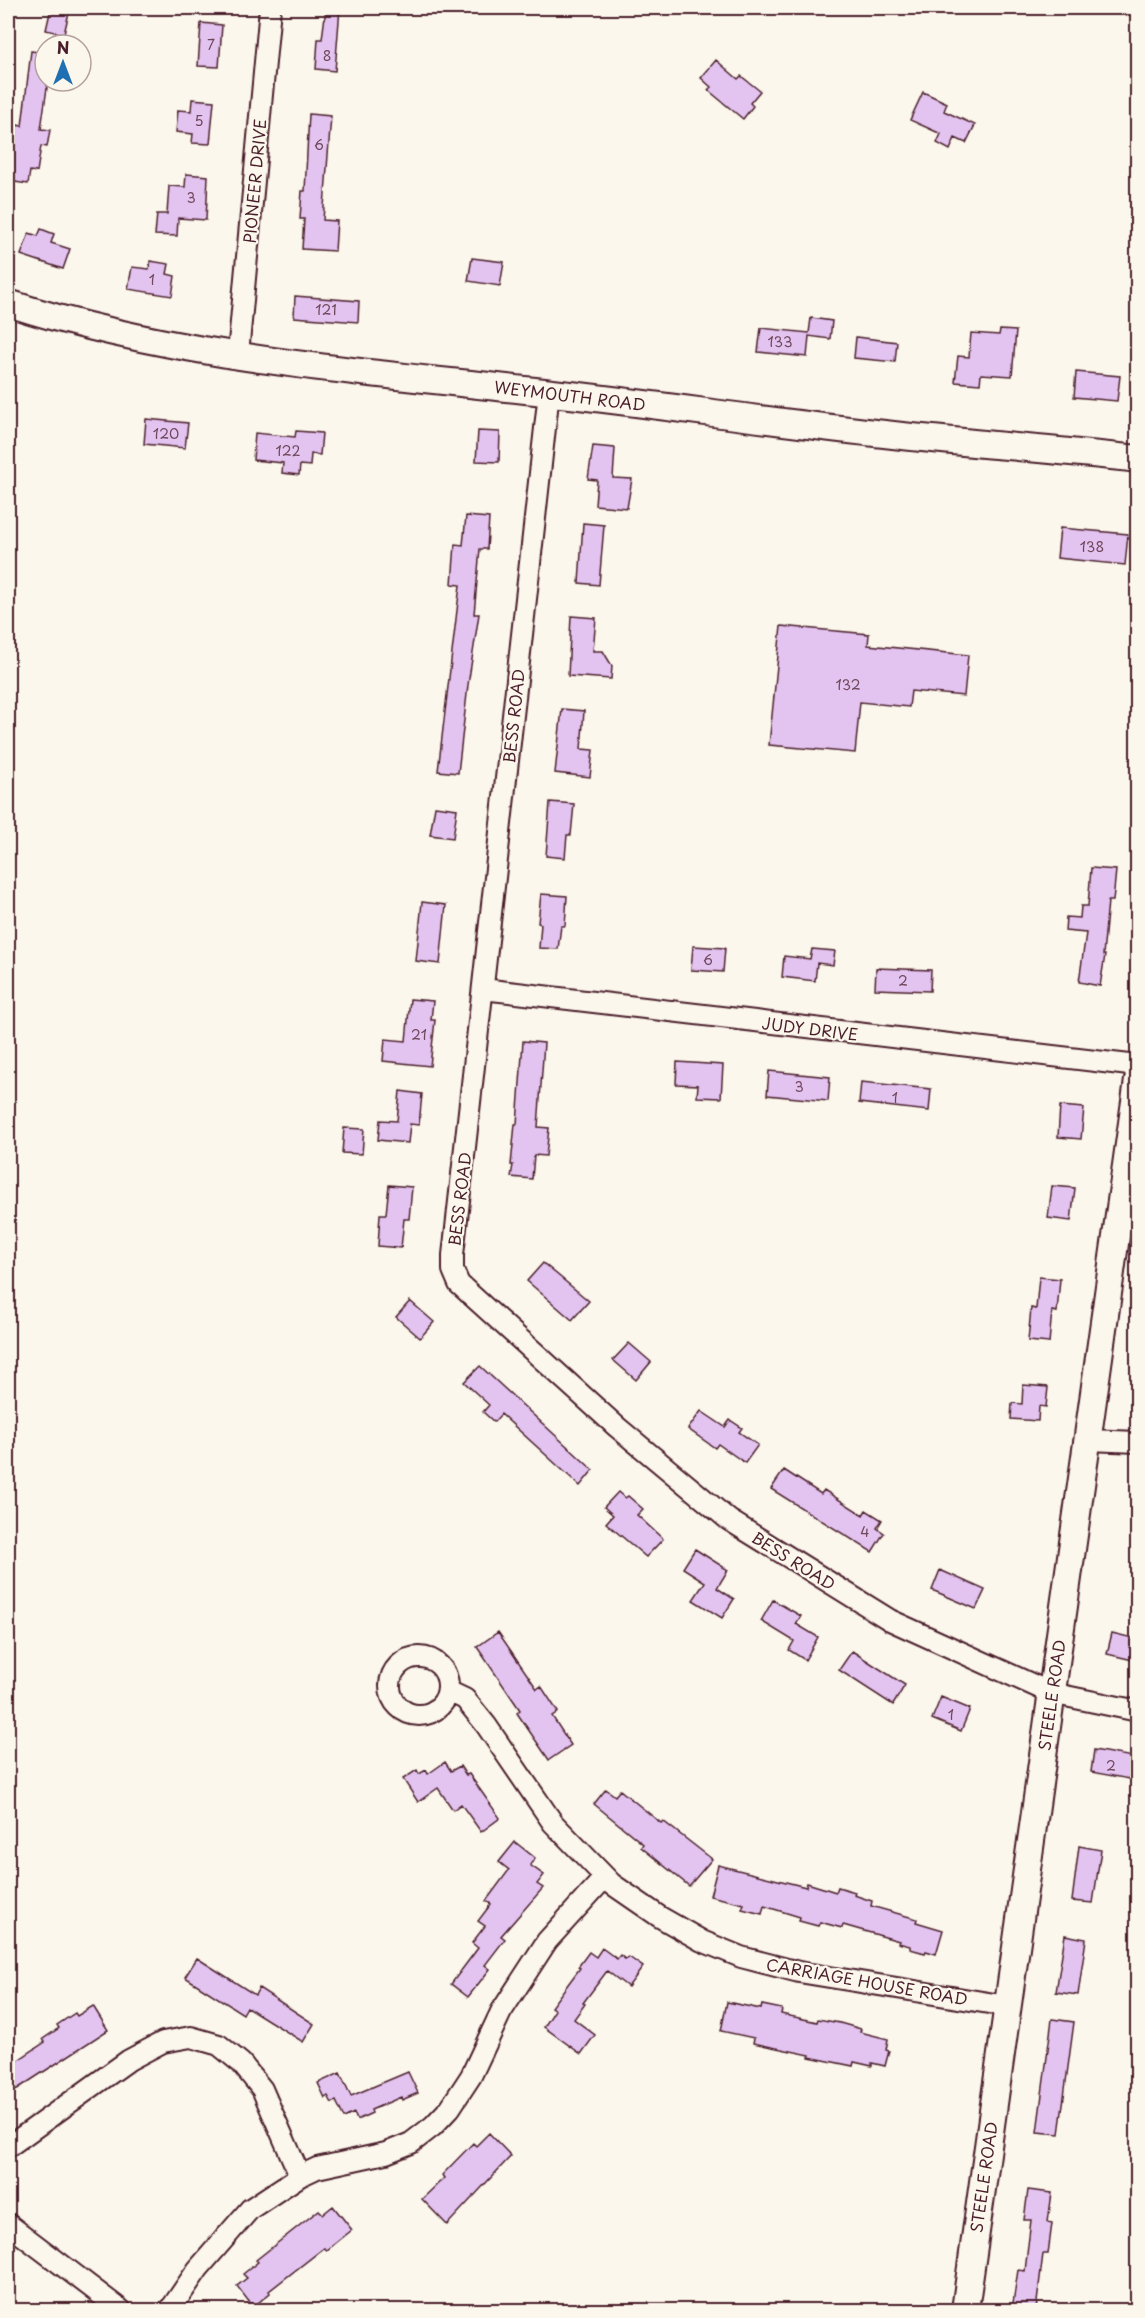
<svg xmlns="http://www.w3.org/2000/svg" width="1145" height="2318" font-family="'Playpen Sans',sans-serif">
  <rect width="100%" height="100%" fill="#fbf7ec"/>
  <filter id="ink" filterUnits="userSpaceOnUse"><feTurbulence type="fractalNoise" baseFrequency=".0167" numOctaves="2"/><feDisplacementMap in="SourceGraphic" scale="12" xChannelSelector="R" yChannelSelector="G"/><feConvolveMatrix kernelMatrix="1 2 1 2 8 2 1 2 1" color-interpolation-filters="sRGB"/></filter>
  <g filter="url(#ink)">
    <path fill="#e3c4f1" stroke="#4a1f2b" stroke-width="1.5" d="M51,8h19l-6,26 -18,-4z
      M326,8h14l-5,63 -19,-2 2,-30h4z
      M201,23l21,2 -3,42 -21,-1z
      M31,51l14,2v28h3l-7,48 9,1 -3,17 -6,-1 -4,26 -7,-1 -2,13 -20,-3v-15l2,-3 7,-38 5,1z
      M716,60l22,19 3,-3 19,15 -10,12 3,3 -10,13 -35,-29 3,-3 -10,-9z
      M923,92l24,11 -3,8 31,14 -9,18 -11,-5 -5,12 -13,-7 4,-9 -31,-14z
      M192,99l22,2 -4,43 -18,-1 1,-9 -17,-2 2,-22 13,1z
      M309,114l22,2 -8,104 14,1 -2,30 -33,-2 2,-30h-4l2,-28h3z
      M186,174l22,2 -2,44 -28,-2 -1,18 -22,-1 2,-21h10l2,-28 16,1z
      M41,229l13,5 -3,9 19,6 -7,20 -42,-14 8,-22 9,3z
      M472,258l32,4 -4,24 -32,-5z
      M150,261l19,3 -2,10 8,2 -3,20 -44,-7 4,-22 17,2z
      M295,296l64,5 -1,21 -64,-5z
      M811,318l21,3 -2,18 -21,-3 -2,21 -49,-5 3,-24 48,5z
      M1000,330l16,1 -4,45 -31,-2 -1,10 -25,-2 3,-26 11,1 2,-24 28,2z
      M856,337l41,5 -2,20 -41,-4z
      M1076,372l44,4 -3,25 -43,-4z
      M146,419l42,4 -3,25 -41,-4z
      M296,431l26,2 -2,22 -9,-1 -1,12 -10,-1 -1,10 -17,-2 1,-10 -30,-3 2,-27 40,4z
      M478,431l22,1 -1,30 -23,-1z
      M593,446l22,2 -2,30 19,1 -5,29 -32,-3 2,-25 -9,-1z
      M466,516l23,2 -2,31h-7l-6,65h5l-11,71 -10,88 -20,-2 22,-186 -8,-1 3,-40 8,1z
      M583,523l21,2 -5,60 -20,-2z
      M1060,528l68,6 -3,31 -68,-7z
      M571,616l25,2 -3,33h10l9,15 -1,13 -43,-3z
      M781,626l88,8 -1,11 100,10 -4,41 -53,-5 -2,16 -49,-5 -5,51 -86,-8z
      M562,709l22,2 -3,38 12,1 -3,27 -35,-4z
      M550,802l24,2 -3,31h-4l-2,23 -19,-2z
      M435,806l22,3 -4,29 -23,-3z
      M1091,868l25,2 -3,31h-5l-5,54h2l-5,31 -21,-4 7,-49 -21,-2 1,-14 14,1 1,-12h7z
      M541,894l26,2 -2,30h-4l-3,23 -19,-1 2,-24 -3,-1z
      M422,902l24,3 -6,59 -24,-3z
      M693,946l32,2 -2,24 -32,-2z
      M812,949l23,2 -2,14 -16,-2 -2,18 -33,-4 2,-21 26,3z
      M876,968l55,2 -1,21 -55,-2z
      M410,999l23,2 -2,19h4l-5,46 -47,-5 2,-22 21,2z
      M523,1041l21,2 -6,84 11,1 -3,28 -12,-1 -2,24 -21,-2 2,-12h-2l4,-41h2z
      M677,1062l46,3 -2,33 -24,-1 1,-12 -22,-1z
      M769,1071l61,6 -2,24 -61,-6z
      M861,1082l70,7 -2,22 -70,-8z
      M400,1091l22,3 -3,31 -9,-1 -2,19 -30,-3 2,-20 17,1z
      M1060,1106l24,2 -3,31 -23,-2z
      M344,1128l20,1 -2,25 -20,-1z
      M389,1185l23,2 -3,32h-5l-3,29 -23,-2 2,-32h6z
      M1052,1186l23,2 -4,33 -23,-3z
      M543,1263l46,38 -17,19 -45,-39z
      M1039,1277l21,2 -3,33 -5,-1 -3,32 -21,-2 3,-33 5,1z
      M410,1301l24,21 -14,16 -24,-21z
      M629,1343l22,19 -15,18 -23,-20z
      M480,1366l113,104 -13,16 -79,-72 -7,8 -11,-10 6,-7 -25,-23z
      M1023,1385l25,2 -2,20 -7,-1 -1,15 -27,-2 1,-16 10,1z
      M701,1411l24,16 5,-7 12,8 -3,4 19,13 -13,18 -27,-19 -3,4 -27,-19z
      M784,1470l37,24 3,-4 39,25 3,-5 16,10 -5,8 7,5 -12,19 -101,-63z
      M618,1492l7,6 3,-2 15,13 -6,6 26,24 -17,18 -40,-34 7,-8 -9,-8z
      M695,1549l33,21 -11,18 17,11 -12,19 -29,-18 12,-18 -22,-14z
      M940,1570l45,20 -9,19 -44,-19z
      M773,1600l28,16 -5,8 22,13 -13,23 -16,-10 5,-9 -33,-20z
      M498,1632l39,57 4,-3 17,26 -6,4 19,29 -22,15 -32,-47 3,-3 -43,-63z
      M1112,1633l25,6v22l-30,-7z
      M852,1651l53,34 -12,20 -54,-35z
      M941,1697l29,12 -9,22 -29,-12z
      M1094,1750l39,7 -4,22 -38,-7z
      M445,1762l6,9 9,-5 6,9 3,-1 31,44 -19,14 -20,-28 -8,6 -15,-22 -20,14 -15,-23 14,-9 2,4 7,-4 2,4z
      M606,1789l9,7 5,-6 41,33 2,-2 49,38 -23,27 -48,-39 2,-3 -49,-40z
      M515,1842l20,16 -5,7 14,10 -7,9 6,4 -42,48 4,3 -20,26 5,4 -22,28 -17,-13 27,-36 -6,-5 13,-17 -7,-5 13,-17 -5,-3 23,-31 -10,-8z
      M1079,1846l22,4 -8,53 -21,-2z
      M718,1865l88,22 1,-4 29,9 2,-5 17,5 -1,3 18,6 -1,5 46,13 -1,3 27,8 -7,24 -10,-3 -1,2 -15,-4v-3l-12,-3 1,-2 -56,-16 -1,3 -22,-6 -2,4 -19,-5 1,-4 -36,-11 -2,8 -20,-5 2,-5 -34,-8z
      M1065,1935l21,4 -8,56 -22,-3z
      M602,1948l15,11 3,-4 5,4 4,-2 14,10 -15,20 -21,-16 -24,32 2,1 -11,15 21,16 -14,19 -37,-27 11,-17 -4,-3 29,-39 -2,-1 11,-15 7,5z
      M197,1958l58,37 4,-7 55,36 -11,18 -56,-35 -4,7 -58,-37z
      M727,2002l34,7 1,-4 20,4 -1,5 36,8 1,-3 22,4 21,6 -1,3 28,7 -2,11 3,1 -4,15 -13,-3v3l-18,-4 -1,4 -44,-9 1,-2 -57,-12 1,-5 -33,-7z
      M93,2006l15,24 -100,65v-28l37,-25 -2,-3 16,-11 -2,-3 18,-12 2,3z
      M1052,2019l22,3 -15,112 -22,-2z
      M408,2072l10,21 -16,7 -1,-3 -30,13 1,3 -15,7 -3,-7 -10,5 -8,-17 -4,2 -4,-7 -3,2 -7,-15 22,-10 11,23z
      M489,2133l22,23 -64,69 -25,-26 22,-21 -2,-3 31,-32 3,3z
      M1028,2190l24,3 -4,29 4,1 -4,31h-5l-7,56h-24l6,-40 7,1 6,-51h-7z
      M333,2206l19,24 -25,20 -3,-2 -55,43 1,2 -17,14 -16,-21 10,-8 -4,-4 15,-12 -2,-2 63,-50 4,4z"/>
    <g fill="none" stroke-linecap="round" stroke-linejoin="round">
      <defs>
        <path id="minor" d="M238,354l32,-346
          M549,392l-96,863v15l6,14 158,143 112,93 161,100 161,73 87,18
          M483,989l655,77
          M1088,1440l50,2
          M390 1686a29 29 0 1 1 58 0a29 29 0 1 1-58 0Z
          M448,1691l17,8 21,26 67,98 59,61 48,33 42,24 39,16 58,15 208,34
          M8,2147l121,-87 34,-18 28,-5 28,8 22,18 21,26 38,87
          M8,2224l113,86
          M170,2310l28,-41 52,-60 50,-33 17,-8 69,-15 25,-10 22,-17 17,-18 21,-32 30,-64 46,-71 58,-64"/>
        <path id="tertiary" d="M8,303c171,56 358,69 536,89 111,12 220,29 331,41 87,10 175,16 263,26
          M965,2310l173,-1230"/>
      </defs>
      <use href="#minor" stroke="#4a1f2b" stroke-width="24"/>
      <use href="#tertiary" stroke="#4a1f2b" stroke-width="30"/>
      <use href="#minor" stroke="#fbf7ec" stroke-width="20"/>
      <use href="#tertiary" stroke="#fbf7ec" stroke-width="26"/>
    </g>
  </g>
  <g text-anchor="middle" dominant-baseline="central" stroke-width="4.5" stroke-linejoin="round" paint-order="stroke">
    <g font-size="14" fill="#70485c">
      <text x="211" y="44">7</text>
      <text x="327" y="55">8</text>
      <text x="199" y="120">5</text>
      <text x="319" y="144">6</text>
      <text x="191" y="197">3</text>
      <text x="152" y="279">1</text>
      <text x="326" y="309">121</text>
      <text x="780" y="341">133</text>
      <text x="166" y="433">120</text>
      <text x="288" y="450">122</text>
      <text x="1092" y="546">138</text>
      <text x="848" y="684">132</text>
      <text x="708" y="959">6</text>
      <text x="903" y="980">2</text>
      <text x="419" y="1034">21</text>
      <text x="799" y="1086">3</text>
      <text x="895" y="1097">1</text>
      <text x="865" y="1531">4</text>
      <text x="951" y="1714">1</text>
      <text x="1111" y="1765">2</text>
    </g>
    <g font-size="16" fill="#4a1f2b" stroke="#fbf7ec">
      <text transform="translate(254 181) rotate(-85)">PIONEER DRIVE</text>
      <text transform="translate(570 395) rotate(7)">WEYMOUTH ROAD</text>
      <text transform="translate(513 716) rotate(-84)">BESS ROAD</text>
      <text transform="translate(810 1028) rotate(7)">JUDY DRIVE</text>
      <text transform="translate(459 1199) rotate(-83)">BESS ROAD</text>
      <text transform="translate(794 1560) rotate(32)">BESS ROAD</text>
      <text transform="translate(1051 1695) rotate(-82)">STEELE ROAD</text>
      <text transform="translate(867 1981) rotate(10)">CARRIAGE HOUSE ROAD</text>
      <text transform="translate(983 2177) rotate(-82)">STEELE ROAD</text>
    </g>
  </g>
  <rect width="1145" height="2318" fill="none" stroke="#fbf7ec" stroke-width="30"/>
  <rect x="15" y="15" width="1115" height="2288" fill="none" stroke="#4a1f2b" stroke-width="2" filter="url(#ink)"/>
  <g transform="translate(63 63)"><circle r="28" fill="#fbf7ec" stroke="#b4a19f" stroke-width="1.5"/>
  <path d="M0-4.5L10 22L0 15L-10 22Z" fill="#1f6fb2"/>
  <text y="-9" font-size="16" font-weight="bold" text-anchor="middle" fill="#4a1f2b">N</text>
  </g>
</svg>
